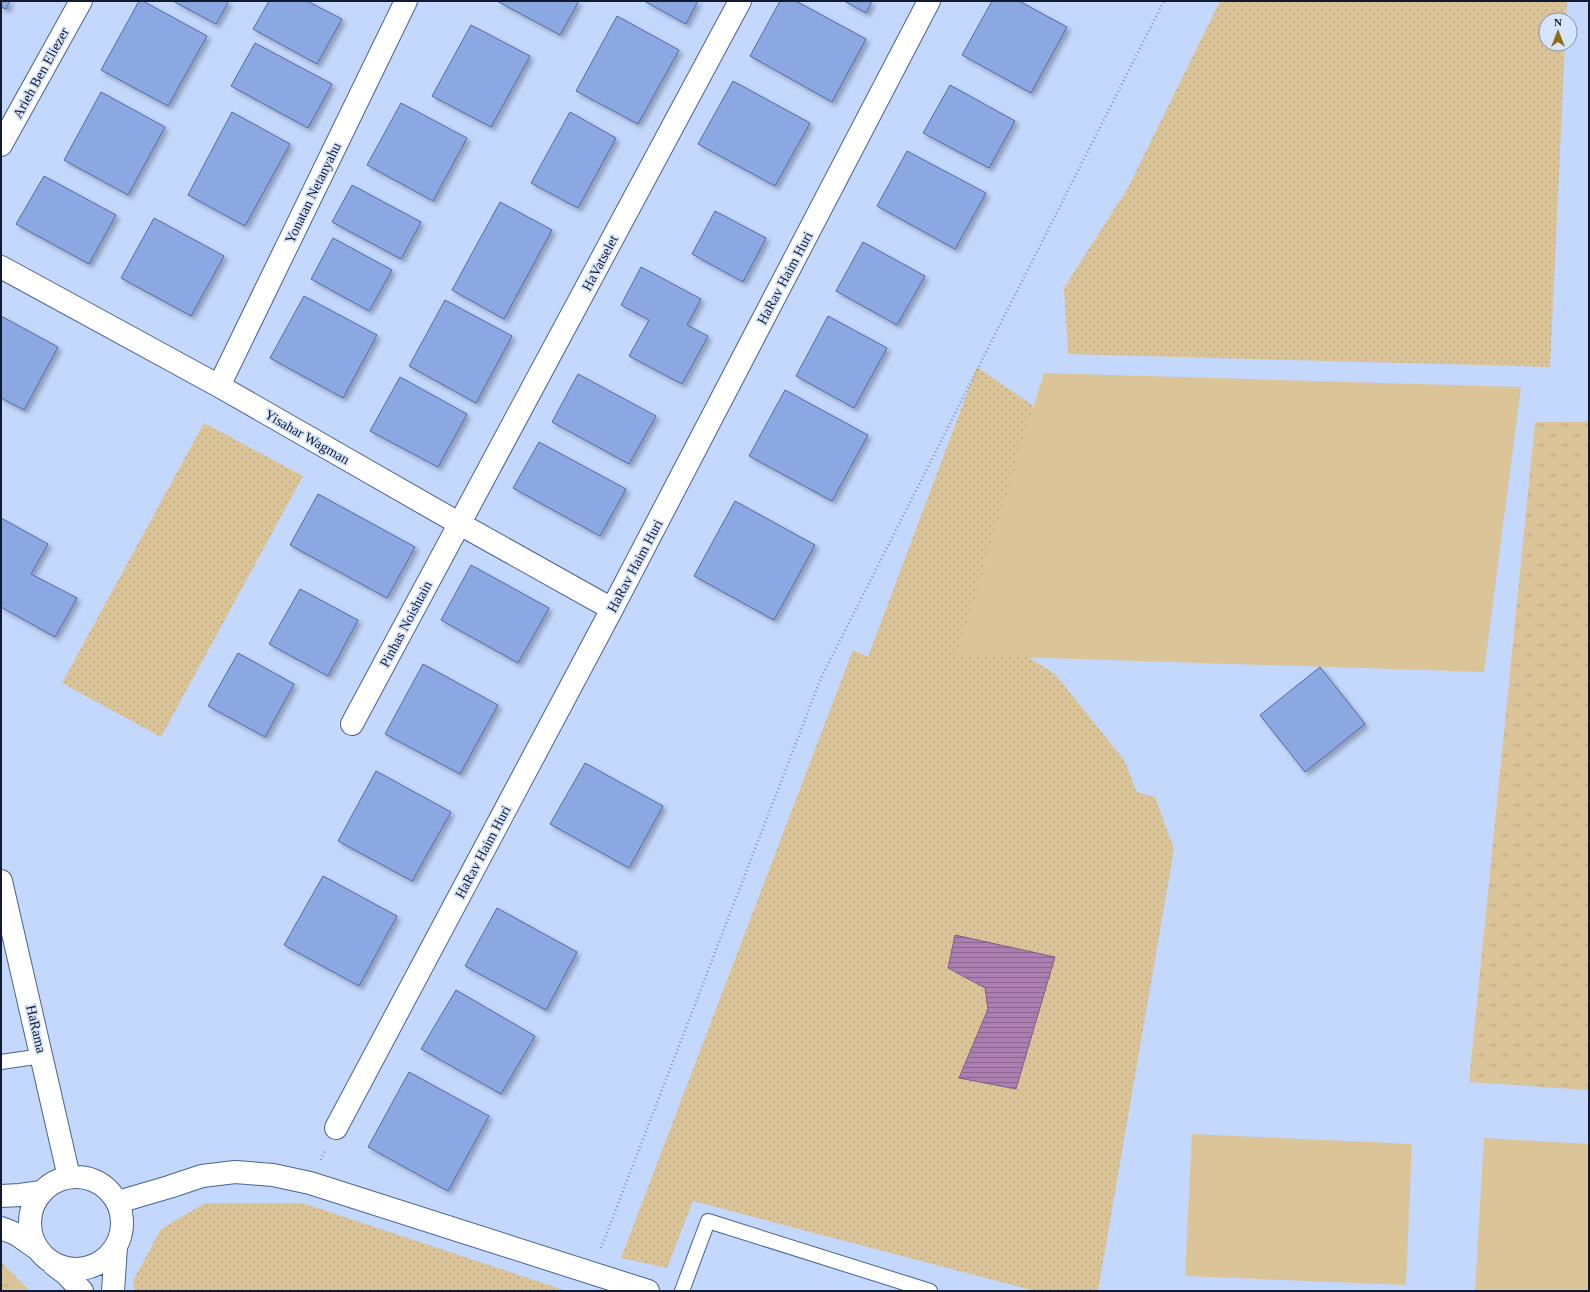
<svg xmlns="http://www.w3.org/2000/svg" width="1590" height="1292" font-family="Georgia,serif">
  <defs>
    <pattern id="grass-tufts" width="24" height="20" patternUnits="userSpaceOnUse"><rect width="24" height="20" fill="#dac498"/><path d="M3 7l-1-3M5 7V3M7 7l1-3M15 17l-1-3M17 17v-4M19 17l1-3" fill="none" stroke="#baa883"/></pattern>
    <pattern id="park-dots" width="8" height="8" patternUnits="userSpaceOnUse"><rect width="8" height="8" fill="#dac498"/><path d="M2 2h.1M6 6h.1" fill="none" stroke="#baa883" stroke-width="1.8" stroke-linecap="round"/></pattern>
    <pattern id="water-rules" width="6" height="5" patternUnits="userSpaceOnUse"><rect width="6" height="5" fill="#ad7eb0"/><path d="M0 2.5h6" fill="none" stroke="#8b6690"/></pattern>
    <filter id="shadow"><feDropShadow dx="3.5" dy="3.5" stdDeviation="2" flood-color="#0004"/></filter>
  </defs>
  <rect width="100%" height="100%" fill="#c4d7fc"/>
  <path fill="url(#grass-tufts)" d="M1535,422h54v668l-120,-8z
    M1,1262l29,29h-29z"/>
  <path fill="url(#park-dots)" d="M1220,1h347l-1,19h-20v24h19l-15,323 -482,-13 -4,-66 65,-102z
    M977,367l100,69 -83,199 61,39 69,86 13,32 18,5 19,52 -76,442h-63l-342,-90 -26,67 -46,-10 232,-608 15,7z
    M204,423l99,53 -142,261 -99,-54z
    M205,1203h97l265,88h-432l-2,-10 28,-52z"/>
  <path fill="#dac498" d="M1044,373l477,14 -37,285 -527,-17z
    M1192,1134l220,10 -6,141 -221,-9z
    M1484,1138l105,6v147h-114z"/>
  <path fill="url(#water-rules)" stroke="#7e608a" d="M955,935l100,22 -39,132 -57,-11 29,-69 -3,-21 -37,-20z"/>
  <path fill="#8ba8e3" stroke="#526ca3" filter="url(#shadow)" d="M1,1h9l-4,8 -5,-2z
    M139,1h4l64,35 -39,70 -67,-36z
    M173,1h56l-13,23z
    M269,1h38l35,18 -25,45 -64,-35z
    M497,1h82l-19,34z
    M644,1h54l-12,23z
    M780,1h16l70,38 -34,63 -82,-46z
    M844,1h28l-6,12z
    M992,1h27l48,26 -36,66 -69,-38z
    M617,16l62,34 -41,74 -62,-33z
    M471,25l59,31 -39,71 -59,-31z
    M255,43l77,41 -24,44 -77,-42z
    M733,81l77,42 -35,63 -77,-42z
    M950,85l65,36 -26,47 -66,-35z
    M101,92l64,35 -37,68 -64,-35z
    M401,103l66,35 -34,63 -66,-36z
    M232,112l58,32 -45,82 -57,-31z
    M570,112l46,26 -38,70 -47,-25z
    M907,151l79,42 -31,56 -78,-43z
    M44,176l72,39 -27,49 -73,-40z
    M352,185l69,37 -20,37 -69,-37z
    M500,202l52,28 -48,89 -52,-29z
    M715,211l51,27 -23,44 -51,-28z
    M154,218l70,38 -33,60 -70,-38z
    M333,238l59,32 -23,41 -58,-32z
    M863,242l62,34 -28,49 -61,-34z
    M641,267l60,32 -14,26 21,11 -26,48 -53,-28 20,-36 -28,-15z
    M304,296l73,39 -34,63 -73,-40z
    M445,300l67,36 -36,67 -67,-37z
    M1,316l57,31 -34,63 -23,-12z
    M828,316l59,32 -33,60 -58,-32z
    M578,374l78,42 -27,48 -77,-42z
    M400,377l67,37 -29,53 -68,-36z
    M785,390l83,45 -36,66 -83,-45z
    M539,442l87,47 -26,47 -87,-48z
    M318,494l97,53 -28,51 -97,-53z
    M735,501l80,44 -41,75 -80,-44z
    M1,518l47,26 -17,30 46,24 -22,39 -54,-30z
    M471,565l78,43 -31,55 -77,-43z
    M300,589l58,31 -30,56 -59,-32z
    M238,653l56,31 -29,53 -57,-31z
    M423,664l75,41 -38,69 -75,-40z
    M1320,667l45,57 -60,48 -45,-57z
    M585,763l78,43 -34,62 -79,-44z
    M376,771l75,41 -39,69 -74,-40z
    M323,876l74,40 -38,70 -75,-41z
    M497,908l80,44 -31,58 -81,-44z
    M456,990l79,46 -34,58 -80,-45z
    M409,1072l80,44 -41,75 -80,-44z"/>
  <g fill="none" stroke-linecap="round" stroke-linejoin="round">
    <defs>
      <path id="service" d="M1,1062l41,-6
        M682,1291l26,-70 222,70"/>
      <path id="minor" d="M1,267l218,119 241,138 152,85
        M219,386l187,-385
        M352,724l388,-723
        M336,1128l276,-519 317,-608
        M118,1202l51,-15 33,-11 33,-4 38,3 37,8 338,108"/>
      <path id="tertiary" d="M1,145l80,-144
        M1,881l68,296
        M30 1223a46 46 0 1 1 92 0a46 46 0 1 1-92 0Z
        M1,1196l19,-1 21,-3
        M1,1228l15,6 20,14
        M54,1265l12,9 16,17
        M113,1291l3,-44"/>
    </defs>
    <use href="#service" stroke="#486298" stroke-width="16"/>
    <use href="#minor" stroke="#486298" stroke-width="24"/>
    <use href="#tertiary" stroke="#486298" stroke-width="24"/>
    <path stroke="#8797b6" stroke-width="2.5" stroke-dasharray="1 3" stroke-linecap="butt" d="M321,1160l4,-10
      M601,1248l220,-570 343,-677"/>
    <use href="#service" stroke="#fff" stroke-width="14"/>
    <use href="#minor" stroke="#fff" stroke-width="22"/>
    <use href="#tertiary" stroke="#fff" stroke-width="22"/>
  </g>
  <g text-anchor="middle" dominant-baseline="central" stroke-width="3.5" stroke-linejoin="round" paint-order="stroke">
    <g font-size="14" fill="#101a30" stroke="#d7e4fd">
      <text transform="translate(41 73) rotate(-61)">Arieh Ben Eliezer</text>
      <text transform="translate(313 193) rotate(-64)">Yonatan Netanyahu</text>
      <text transform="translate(600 263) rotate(-62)">HaVatselet</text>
      <text transform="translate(785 278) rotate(-62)">HaRav Haim Huri</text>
      <text transform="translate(307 437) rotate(30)">Yisahar Wagman</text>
      <text transform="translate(635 566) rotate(-62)">HaRav Haim Huri</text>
      <text transform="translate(406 624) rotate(-62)">Pinhas Noishtain</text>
      <text transform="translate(483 852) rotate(-62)">HaRav Haim Huri</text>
      <text transform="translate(36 1029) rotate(77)">HaRama</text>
    </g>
  </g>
  <rect width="1590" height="1292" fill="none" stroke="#101a30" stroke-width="4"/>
  <g transform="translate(1558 32)"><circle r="19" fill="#d7e4fd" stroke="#8793ab"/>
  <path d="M0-3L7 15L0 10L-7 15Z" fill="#916d14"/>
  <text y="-6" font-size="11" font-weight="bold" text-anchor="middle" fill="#101a30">N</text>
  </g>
</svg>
